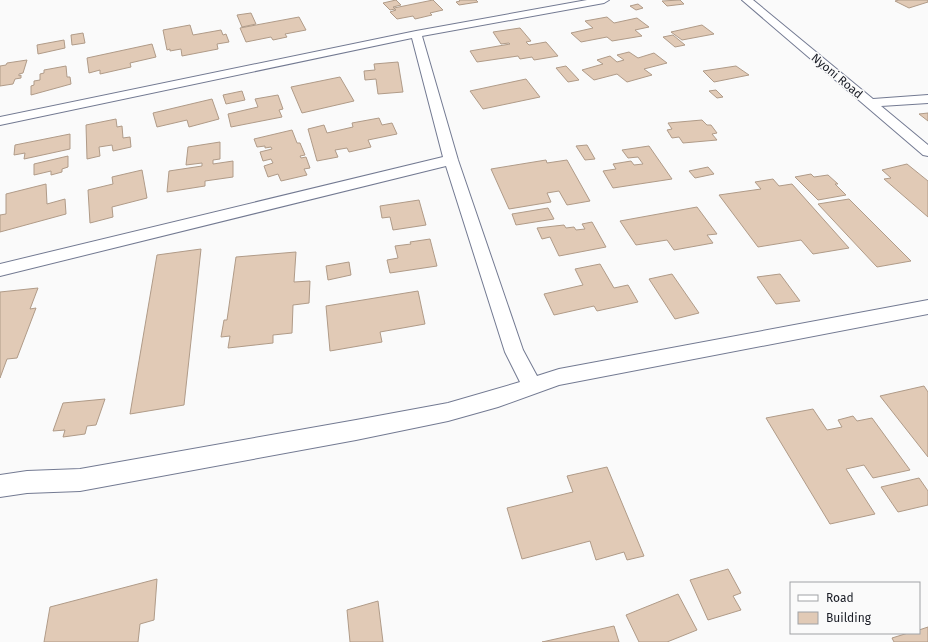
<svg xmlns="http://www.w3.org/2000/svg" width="928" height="642" font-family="'Fira Sans',sans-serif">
  <rect width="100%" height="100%" fill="#fafafa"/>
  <path fill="#e1cab6" stroke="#b09b88" d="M396,0l5,5 -8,2 2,2 -5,1 -7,-7z
    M433,0l10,10 -13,3 2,2 -17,4 -2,-3 -16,3 -7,-7 6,-2 -2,-2z
    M459,0h17l2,2 -19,3 -3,-3 4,-1z
    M680,0l4,4 -17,2 -5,-5z
    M899,0h29v2l-19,6 -14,-7z
    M638,4l5,4 -7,2 -6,-4z
    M251,13l5,11 -14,3 -5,-12z
    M299,17l7,13 -21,4 2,3 -14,3 -2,-3 -25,5 -6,-14z
    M607,17l7,6 23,-5 12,9 -14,3 7,6 -30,5 -5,-4 -26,5 -10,-9 22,-5 -8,-7z
    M190,25l3,10 28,-5 2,5 3,-1 3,8 -12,2 1,5 -36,7 -1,-7 -11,2v-2l-3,1 -4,-20z
    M702,25l12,9 -32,6 -11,-8z
    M520,28l11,13 -5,1 3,3 17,-3 12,14 -24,4 -2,-3 -12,2 -2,-3 -41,6 -7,-11 40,-7 -1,-1 -8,1 -8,-12z
    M83,33l2,10 -13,2 -1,-10z
    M673,35l12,10 -10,2 -12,-10z
    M64,40l1,8 -27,6 -1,-9z
    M152,44l4,13 -26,6 1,4 -31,7v-4l-11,3 -2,-15z
    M629,52l9,6 16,-5 13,10 -23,6 8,6 -25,7 -10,-8 -23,6 -12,-10 21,-6 -6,-4 13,-4 7,6 7,-2 -7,-5z
    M27,60l-4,13 -4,1v2l2,-1v3l-6,1 -2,5 -13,2v-20l6,-1 1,-2z
    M398,62l5,30 -25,2 -2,-15 -11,1 -1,-9 11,-1 -1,-6z
    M66,66l1,11h3l1,7 -40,11v-9l3,-1v-4l6,-1v-6l4,-1v-3z
    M566,66l13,14 -11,2 -12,-14z
    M736,66l13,9 -35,7 -11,-11z
    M340,77l14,24 -52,12 -11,-26z
    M526,79l14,18 -57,12 -13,-18z
    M716,90l7,7 -6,1 -8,-7z
    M242,91l3,9 -19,4 -3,-9z
    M278,95l5,14 -4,1 3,7 -51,10 -3,-13 30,-7 -3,-8z
    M212,99l7,20 -30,8 -2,-7 -30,7 -4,-14z
    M928,113v8l-9,-7z
    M379,118l3,7 10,-2 5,11 -29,6 3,7 -22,5 -2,-4 -12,2 3,7 -21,4 -9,-32 16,-4 3,8 26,-6 -1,-4z
    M116,119l1,8 5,-1 1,12 7,-1 1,10 -18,4 -1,-6 -13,2 1,9 -13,3 -1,-34z
    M702,120l5,5h4l6,8 -5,1 5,6 -34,3 -4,-6 -7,1 -5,-8 5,-1 -4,-6z
    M292,130l5,13h3l5,12 -5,1 1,2 5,-1 4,11 -6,1 3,6 -26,6 -3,-7 -10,3 -4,-11 9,-3 -2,-4 -8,2 -3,-9 12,-3 -1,-2 -6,1v-2l-8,1 -3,-8z
    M70,134v15l-46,10 1,-6 -11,2 1,-10z
    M220,142v17l-7,1v4l20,-3v16l-28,4v5l-38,6 2,-21 33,-5v-3l-16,2 2,-18z
    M587,145l8,14 -10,1 -9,-14z
    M649,146l23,33 -59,9 -10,-17 13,-2 -3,-5 18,-3 3,4 9,-1 -5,-7 -10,1 -6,-8z
    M68,156v11l-6,2v3l-11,3v-4l-17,4v-11z
    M546,160l1,3 20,-3 23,41 -23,4 -8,-14 -12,2 4,9 -42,7 -18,-40z
    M907,164l21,17v36l-44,-38 7,-1 -9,-8z
    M708,167l6,7 -19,4 -6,-7z
    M142,170l5,28 -35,9 1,10 -23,6 -2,-33 25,-6 -1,-7z
    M811,174l3,3 14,-2 10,9h-3l11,11 -28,5 -23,-23z
    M773,179l6,7 13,-2 57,64 -36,6 -12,-14 -43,7 -39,-52 42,-6 -6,-7z
    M46,184l1,20 18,-5 1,15 -66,18v-17l6,-1v-20z
    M849,199l62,62 -34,6 -59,-63z
    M419,200l7,25 -33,5 -3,-13 -8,1 -2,-12z
    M697,207l20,27 -10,1 6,8 -39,7 -7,-10 -31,5 -16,-24z
    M548,208l6,11 -38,6 -4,-11z
    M592,222l14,25 -47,9 -9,-19 -8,2 -5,-11 27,-3 2,3 8,-1 2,3 9,-1 -3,-5z
    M430,239l7,27 -47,7 -3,-13 11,-2 -3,-12 16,-2 -1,-2z
    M201,249l-17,156 -54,9 27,-159z
    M296,252l-2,30 16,-1 -1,22 -16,2 -1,28 -19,2v8l-45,5 2,-12 -9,1 3,-17h3l9,-63z
    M349,262l2,13 -23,5 -2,-14z
    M600,264l14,24 14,-3 10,17 -41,9 -3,-5 -40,9 -10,-21 39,-9 -8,-16z
    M672,274l27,39 -24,6 -26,-40z
    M780,274l20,27 -24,3 -19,-27z
    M38,288l-8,21 6,-1 -19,50 -10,1 -7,19v-86z
    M418,291l7,33 -45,8 2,10 -52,9 -4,-45z
    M924,386l4,6v65l-48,-61z
    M105,399l-9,26 -9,1 -2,8 -22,3 2,-7 -12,1 10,-28z
    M813,409l14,21 15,-3 -4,-7 15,-4 4,5 15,-3 38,52 -37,8 -9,-13 -18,4 29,45 -45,10 -64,-106z
    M607,467l37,89 -17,4 -3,-8 -28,8 -6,-19 -68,18 -15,-51 66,-16 -6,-16z
    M919,478l9,13v14l-30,7 -17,-25z
    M728,569l13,24 -8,3 8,14 -33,10 -18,-40z
    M157,579l-3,41 -14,4 -2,18h-94l6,-35z
    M678,594l19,36 -30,12h-28l-13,-27z
    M378,601l5,41h-33l-3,-32z
    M614,626l5,16h-77z
    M928,627v15h-34l-2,-4 16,-5h11v-3z"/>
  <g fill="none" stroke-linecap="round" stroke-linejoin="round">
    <defs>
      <path id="minor" d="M587,0h22l-5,3 -182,33 36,124 65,190 14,26 22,-7 369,-69v14l-369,71 -61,22 -50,14 -92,19 -276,51 -53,2 -27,4v-22l27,-4 53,-2 276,-49 92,-17 72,-21 -15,-30 -59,-186 -446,110v-12l443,-107 -31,-119 -412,87v-8l416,-86z
        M742,0h11l120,99 55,-4v8l-47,3 47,39v11l-5,-1z"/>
    </defs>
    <use href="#minor" stroke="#737a92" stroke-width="2"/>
    <use href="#minor" fill="#fff" fill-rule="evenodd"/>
  </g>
  <g text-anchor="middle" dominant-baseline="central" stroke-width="3" stroke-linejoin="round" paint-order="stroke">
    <g font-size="12" fill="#1a1d26" stroke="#fafafa">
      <text transform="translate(837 76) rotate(40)">Nyoni Road</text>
    </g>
  </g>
  <rect x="790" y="582" width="130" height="52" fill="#fafafa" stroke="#a0a2a5"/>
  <rect x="798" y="595" width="20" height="6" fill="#ffffff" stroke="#a0a2a5"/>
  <text x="826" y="602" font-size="12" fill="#1a1d26">Road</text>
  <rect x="798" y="612" width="20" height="12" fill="#e1cab6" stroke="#a0a2a5"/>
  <text x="826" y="622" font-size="12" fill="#1a1d26">Building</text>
</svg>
